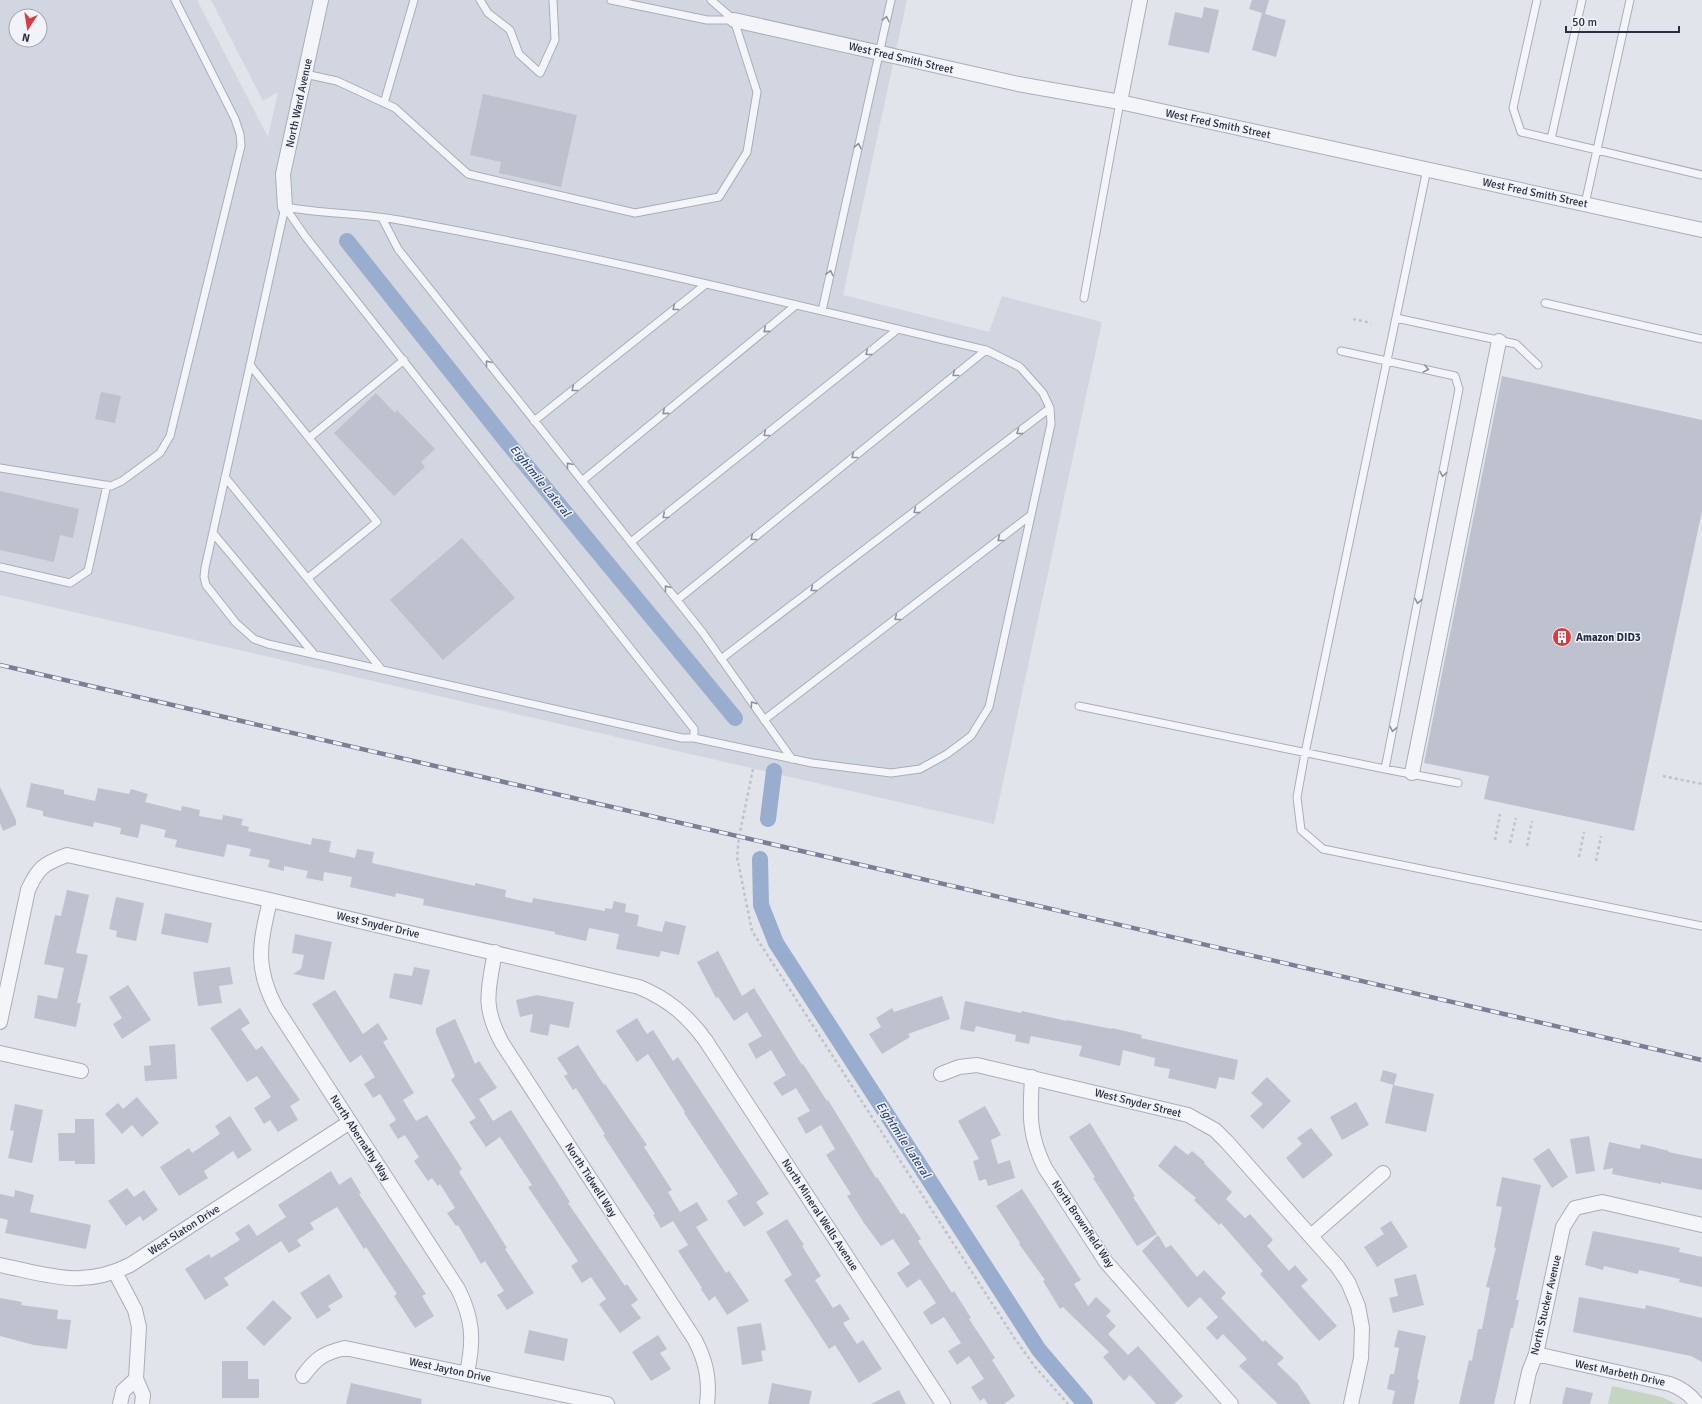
<svg xmlns="http://www.w3.org/2000/svg" width="1702" height="1404" font-family="Signika,sans-serif">
  <rect width="100%" height="100%" fill="#e1e4eb"/>
  <path fill="#d2d6e0" fill-rule="evenodd" d="M0,0h197l71,137 10,-45 -15,9 -52,-101h696l-64,295 146,37 13,-36 100,26 -108,502 -994,-229zM16,16h24v24h-24z"/>
  <path fill="#c4d5c1" d="M1612,1386l50,11 14,7h-68z"/>
  <g fill="none" stroke-linecap="round" stroke-linejoin="round">
    <path stroke="#99adce" stroke-width="16" d="M347,241l160,201 228,276
      M768,819l6,-48
      M760,859l1,46 15,38 263,407 46,54"/>
  </g>
  <path fill="#bdc2ce" d="M1252,0h17l-4,14 21,6 -10,37 -24,-7 10,-37 -13,-4z
    M1204,7l15,3 -10,43 -41,-8 7,-33 27,6z
    M483,94l94,21 -16,72 -62,-14 2,-11 -31,-7z
    M1502,376l200,44v91l-68,320 -150,-32 5,-23 -65,-13z
    M101,392l20,4 -6,27 -20,-4z
    M376,393l19,20 2,-3 38,39 -14,13 4,5 -31,29 -60,-63z
    M0,491l79,18 -6,29 -13,-3 -6,27 -54,-12z
    M462,538l53,60 -72,62 -53,-60z
    M31,783l33,7v4l31,7 3,-13 31,6 2,-5 17,5 -3,8 36,9 1,-5 18,4 -1,6 23,4 1,-5 20,4 -2,6 8,2 -1,4 63,14 1,-7 19,3 -2,11 26,6 2,-9 17,3 -2,11 103,23v-3l31,7 -1,7 27,6 1,-5 72,13v-3l7,1 2,-8 12,3 -1,8 14,3 -2,11 25,6 3,-11 21,5 -7,29 -18,-4 -2,6 -43,-8 3,-15 -30,-6 -3,13 -31,-7v-2l-132,-27 1,-6 -28,-6 -1,4 -45,-10 2,-10 -28,-5 -1,9 -17,-3 2,-7 -24,-5v5l-16,-4 2,-7 -21,-4 2,-7 -24,-5 -3,13 -49,-10 2,-7 -13,-3 2,-7 -25,-6 -3,14 -18,-4 1,-6 -27,-6 -1,5 -50,-11v-5l-17,-4z
    M0,787l16,33v5l-13,6 -3,-8z
    M67,890l22,5 -13,58 12,2 -11,48h4l-5,24 -42,-9 4,-23 19,4 7,-31 -20,-4 11,-49 6,1z
    M116,897l28,6 -8,38 -20,-4 1,-6 -8,-2z
    M165,913l47,10 -4,20 -47,-9z
    M295,934l37,8 -8,38 -31,-6 8,-5 3,-14 -12,-2z
    M718,951l24,45 12,-8 48,77 1,-1 24,37 1,-1 48,78 1,-1 24,37 3,-1 17,26 -3,2 34,52 2,-2 17,27 -2,1 26,39 -3,2 23,36 -11,8h-16l-4,-6 -4,3 -9,-14 13,-8 -15,-23 -12,9 -9,-14 13,-8 -17,-26 -13,8 -8,-13 13,-9 -16,-24 -13,9 -10,-15 13,-9 -17,-25 -12,7 -17,-23 -17,-27 4,-2 -25,-39 9,-6 -14,-24 -15,9 -9,-16 13,-7 -14,-23 -14,8 -9,-13 13,-8 -15,-25 -15,9 -8,-15 14,-8 -15,-24 -13,9 -16,-24 -2,1 -19,-36z
    M230,967l3,17 -14,2 3,17 -24,3 -5,-34z
    M414,967l16,3 -8,35 -33,-7 5,-25 18,3z
    M128,985l23,35 -29,19 -9,-15 9,-6 -13,-21z
    M335,990l28,44 15,-11 10,16 -5,3 31,51 -11,7 13,21 11,-6 35,54 -3,3 48,76 -2,1 29,44 -27,17 -10,-15 7,-4 -19,-30 -4,3 -23,-39 -2,1 -9,-13 8,-5 -15,-24 -2,2 -6,-8 -4,3 -14,-20 5,-4 -14,-22 -7,4 -9,-14 7,-5 -16,-26 -7,4 -9,-14 11,-7 -14,-22 -11,8 -38,-59z
    M537,995l37,7 -5,26 -19,-4 -2,12 -18,-4 3,-18 -13,3 -4,-17z
    M942,996l8,23 -42,15 2,3 -28,17 -13,-20 12,-7 -5,-9 16,-10 2,4z
    M965,1001l56,12 1,-2 45,10v-1l45,9v-1l30,7 -1,3 97,22 -4,20 -15,-3 -3,12 -48,-11 2,-9 -16,-3 1,-8 -32,-8 -3,16 -41,-10 3,-10 -51,-10 -2,8 -14,-3 1,-6 -40,-9 -2,6 -14,-3z
    M240,1008l10,15 -9,6 15,21 6,-4 38,54 -10,6 8,14 -20,12 -8,-12 -6,4 -10,-16 17,-11 -14,-21 -10,6 -37,-54z
    M637,1018l10,16 6,-4 20,31 5,-4 91,137 -13,8 8,12 -20,13 -17,-26 11,-7 -54,-81 1,-1 -37,-58 -11,8 -21,-31z
    M455,1019l20,45 4,-3 18,27 -18,11 14,22 18,-11 59,92 -2,1 57,83 2,-2 11,16 -7,5 10,13 -21,15 -21,-29 7,-5 -15,-22 -9,6 -11,-17 7,-5 -50,-74 4,-2 -32,-48 -14,10 -17,-25 7,-4 -25,-38 4,-4 -19,-43v-5z
    M175,1044l2,35 -32,2 -1,-15 7,-1 -2,-19z
    M578,1045l26,40 1,-1 42,61 -3,2 28,43 -4,2 12,20 17,-10 11,18 -12,7 30,46 3,-2 20,30 -22,14 -12,-19 -6,5 -8,-12 1,-1 -24,-37 10,-6 -15,-24 -12,7 -8,-13 2,-1 -52,-79 2,-1 -29,-46 -3,2 -9,-14 4,-2 -11,-16z
    M1383,1070l14,4 -3,11 -14,-4z
    M1267,1077l24,24 -28,28 -13,-13 13,-12 -12,-11z
    M1393,1085l41,9 -8,38 -41,-9z
    M137,1097l22,26 -17,14 -10,-12 -10,9 -17,-20 13,-11 5,6z
    M1356,1102l13,23 -27,15 -12,-23z
    M15,1104l28,6 -11,53 -24,-5 6,-27 -4,-1z
    M985,1106l16,29 -10,5 7,24 12,-4 5,18 -27,8 -2,-7 -7,2 -6,-20 6,-2 -21,-38z
    M230,1116l22,34 -14,9 -5,-8 -29,20 4,7 -29,18 -19,-29 29,-19 3,5 28,-19 -5,-8z
    M75,1119h19l1,45h-20v-3h-16l-1,-28h17z
    M1090,1123l45,73 -2,1 24,37 -20,12 -44,-68 2,-1 -26,-40z
    M1311,1128l22,27 -30,24 -17,-21 16,-14 -5,-6z
    M1589,1136l6,35 -19,3 -6,-35z
    M1609,1142l31,7 1,-5 28,7 -1,1 34,7v31l-41,-8v2l-49,-10 1,-6 -10,2z
    M1175,1145l13,10 4,-4 13,11 -1,1 28,29 -6,7 19,19 5,-4 23,26 -6,6 22,25 6,-6 13,15 -7,6 36,40 -18,15 -59,-67 3,-3 -42,-48 -2,2 -25,-25 2,-2 -38,-32z
    M1549,1148l19,29 -16,11 -19,-29z
    M331,1171l8,14 12,-8 10,16 -2,1 67,100 -4,2 12,20 -19,12 -21,-32 3,-2 -31,-47 -2,2 -27,-42 -27,16 4,6 -17,11 4,6 -12,7 -8,-12 -57,37 5,7 -24,15 -20,-31 24,-15 2,4 29,-18 -5,-7 14,-9 8,12 29,-19 -8,-12z
    M1502,1177l39,8 -25,115h3l-6,28h-2l-17,76h-35l10,-44 3,1 6,-32h4l8,-41 -4,-1 10,-39 -2,-1 8,-40 -6,-1z
    M127,1188l7,9 10,-7 14,20 -15,11 -3,-5 -14,10 -18,-25z
    M1022,1189l59,91 -7,4 14,22 8,-9 15,14 -5,5 10,10 -8,8 20,21 10,-9 45,50 -9,8h-18l-26,-29 -6,6 -21,-24 6,-5 -46,-45 -3,2 -17,-28 2,-1 -26,-36 1,-1 -24,-37z
    M15,1190l19,5 -4,17 61,13 -5,24 -81,-16 3,-13 -8,-2v-24l14,3z
    M787,1219l17,26 -2,1 19,30 -6,4 18,28 7,-4 10,15 -7,4 14,21 6,-4 19,29 -23,14 -24,-38 -6,4 -45,-69 8,-5 -26,-43z
    M1391,1221l17,26 -31,20 -13,-20 20,-13 -4,-6z
    M1593,1231l87,17 -1,4 23,5v30l-23,-5 1,-3 -41,-9 -1,4 -34,-8 -1,4 -18,-5z
    M1158,1235l8,13 5,-3 26,32 7,-7 22,23 -5,5 42,44 2,-2 19,18 -7,6 21,20 13,20h-33l-39,-38 8,-7 -24,-25 -6,6 -11,-12 12,-11 -18,-20 -12,11 -46,-57z
    M329,1274l14,23 -15,9 3,4 -14,9 -17,-26z
    M1416,1274l8,31 -31,8 -4,-15 9,-2 -4,-17z
    M1579,1297l66,12 1,-4 56,13v44l-11,-6 -118,-24z
    M0,1298l22,4 -1,3 37,5 -1,9 14,1 -4,29 -33,-4 -34,-9z
    M273,1300l19,18 -28,28 -18,-18z
    M761,1323l5,27 -5,1 2,10 -21,4 -5,-38z
    M529,1330l39,9 -4,22 -40,-8z
    M1398,1330l28,6 -9,43 2,1 -5,24h-22l3,-13 -8,-2 3,-15h4l5,-26 -5,-1z
    M658,1335l9,14 -7,4 11,16 -20,12 -19,-29z
    M222,1361h26v18h11v19h-37z
    M351,1383l71,16 -1,5h-75z
    M772,1383l40,8 -3,13h-41z
    M1566,1387l27,6 -3,11h-28z
    M899,1390l7,14h-35z"/>
  <g fill="none" stroke-linecap="round" stroke-linejoin="round">
    <defs>
      <path id="service" d="M480,0l8,13 22,17 9,24 21,19 15,-33 -2,-40
        M611,0l96,20h27
        M1537,0l-24,108 8,24 181,43
        M305,74l32,7 58,27 73,66 167,39 84,-16 28,-45 10,-60 -23,-72 -23,-20
        M384,103l30,-103
        M1551,139l31,-139
        M1427,169l-122,584 -8,44 4,33 22,19 379,77
        M1585,204l45,-204
        M285,207l20,29 389,493v9h-12l-414,-94 -14,-5 -18,-16 -30,-38 -2,-8 1,-9z
        M285,207c38,7 76,6 114,13 197,35 392,84 587,130l34,17 23,26 7,15 1,16 -62,283 -18,29 -24,18 -27,15 -29,4 -79,-10 -118,-25
        M382,218l16,31 305,384 89,126
        M1084,298l36,-196
        M1545,303l157,36
        M822,311l69,-311
        M1396,318l120,26 22,21
        M1341,351l114,25 4,13 -74,380
        M250,365l127,157 -69,56
        M534,421l172,-137
        M309,438l95,-78
        M0,468l111,18 11,-5 38,-28 10,-17 71,-290 -1,-12 -5,-15 -60,-119
        M225,477l157,193
        M582,481l214,-176
        M213,533l101,121
        M631,542l267,-213
        M0,567l70,16 18,-12 19,-86
        M677,600l309,-250
        M721,659l329,-251
        M1079,706l306,63 73,14
        M764,720l267,-205"/>
      <path id="minor" d="M734,20l284,64 102,18 582,128
        M1120,102l20,-102
        M285,207l-2,-33 38,-174
        M1412,773l87,-432
        M270,900c-10,44 -16,66 6,108l182,281c15,30 16,51 9,84
        M495,952c-7,39 -13,54 7,91l193,297c11,21 15,40 12,64
        M0,1022l28,-132c10,-22 15,-26 39,-35l203,45 369,87c29,12 49,29 67,54l237,363
        M0,1053l81,18
        M941,1074l18,-7 18,-2 211,50 27,15 12,12 110,124 11,16 10,24 4,22 -1,30 -10,46
        M1032,1077c-2,36 -4,57 13,91l61,94 125,142
        M1311,1236l72,-63
        M0,1265c49,10 82,24 130,0l220,-143
        M115,1272l20,38 4,17 -3,52
        M1536,1354l134,30c11,4 20,10 27,20
        M303,1376c13,-18 21,-23 42,-28l262,56
        M120,1404l3,-13 13,-12 7,16 -1,9
        M1522,1404l7,-32 7,-18 27,-127 12,-19 27,-6 100,23"/>
    </defs>
    <use href="#service" stroke="#a9aeb9" stroke-width="9"/>
    <use href="#minor" stroke="#a9aeb9" stroke-width="16"/>
    <path stroke="#bfc2ca" stroke-width="2.5" stroke-dasharray="3 3" stroke-linecap="butt" d="M1353,319l18,4
      M753,769l-14,68 -2,20 15,74 263,408 21,29 32,36
      M1663,776l39,8
      M1495,840l5,-26
      M1510,843l6,-25
      M1527,846l5,-25
      M1579,857l5,-25
      M1596,861l5,-25"/>
    <use href="#service" stroke="#f4f5f9" stroke-width="7"/>
    <use href="#minor" stroke="#f4f5f9" stroke-width="14"/>
    <defs>
      <path id="rail" d="M0,665l1702,395"/>
    </defs>
    <use href="#rail" stroke="#798096" stroke-width="4.5"/>
    <use href="#rail" stroke="#f1f3f8" stroke-width="3" stroke-dasharray="9" stroke-linecap="butt"/>
  </g>
  <defs><path id="oneway-chevron" d="M-2-3.5L2.5 0L-2 3.5" fill="none" stroke-width="1.6" stroke-linecap="round" stroke-linejoin="round"/></defs>
  <g stroke="#8e929e">
    <use href="#oneway-chevron" transform="translate(886 19) rotate(-77)"/>
    <use href="#oneway-chevron" transform="translate(858 146) rotate(-78)"/>
    <use href="#oneway-chevron" transform="translate(830 273) rotate(-78)"/>
    <use href="#oneway-chevron" transform="translate(675 308) rotate(141)"/>
    <use href="#oneway-chevron" transform="translate(766 330) rotate(140)"/>
    <use href="#oneway-chevron" transform="translate(868 353) rotate(141)"/>
    <use href="#oneway-chevron" transform="translate(488 363) rotate(-128)"/>
    <use href="#oneway-chevron" transform="translate(1426 369) rotate(13)"/>
    <use href="#oneway-chevron" transform="translate(955 374) rotate(141)"/>
    <use href="#oneway-chevron" transform="translate(574 389) rotate(141)"/>
    <use href="#oneway-chevron" transform="translate(665 412) rotate(140)"/>
    <use href="#oneway-chevron" transform="translate(1019 432) rotate(143)"/>
    <use href="#oneway-chevron" transform="translate(766 434) rotate(141)"/>
    <use href="#oneway-chevron" transform="translate(854 456) rotate(141)"/>
    <use href="#oneway-chevron" transform="translate(569 465) rotate(-128)"/>
    <use href="#oneway-chevron" transform="translate(1443 474) rotate(101)"/>
    <use href="#oneway-chevron" transform="translate(916 511) rotate(143)"/>
    <use href="#oneway-chevron" transform="translate(665 516) rotate(141)"/>
    <use href="#oneway-chevron" transform="translate(753 538) rotate(141)"/>
    <use href="#oneway-chevron" transform="translate(1000 539) rotate(142)"/>
    <use href="#oneway-chevron" transform="translate(667 588) rotate(-128)"/>
    <use href="#oneway-chevron" transform="translate(813 589) rotate(143)"/>
    <use href="#oneway-chevron" transform="translate(1418 601) rotate(101)"/>
    <use href="#oneway-chevron" transform="translate(897 618) rotate(142)"/>
    <use href="#oneway-chevron" transform="translate(753 704) rotate(-125)"/>
    <use href="#oneway-chevron" transform="translate(1393 729) rotate(101)"/>
  </g>
  <defs>
    <symbol id="building-disc" viewBox="-11 -11 22 22"><circle r="9.5" fill="#da3b42" stroke="#f1f3f8"/><path d="M-4-6H4V6H1V3H-1V6H-4ZM-2.5-4.3h1.7v1.8h-1.7ZM.8-4.3h1.7v1.8H.8ZM-2.5-1h1.7V.8h-1.7ZM.8-1h1.7V.8H.8Z" fill="#fff"/></symbol>
  </defs>
  <g fill-rule="evenodd">
    <use href="#building-disc" x="1551" y="626" width="22" height="22"/>
  </g>
  <g text-anchor="middle" dominant-baseline="central" stroke-width="3" stroke-linejoin="round" paint-order="stroke">
    <g font-size="11" fill="#272f44" stroke="#f1f3f8">
      <text transform="translate(901 58) rotate(13)">West Fred Smith Street</text>
      <text transform="translate(299 103) rotate(-78)">North Ward Avenue</text>
      <text transform="translate(1218 124) rotate(12)">West Fred Smith Street</text>
      <text transform="translate(1535 193) rotate(12)">West Fred Smith Street</text>
      <text transform="translate(378 925) rotate(13)">West Snyder Drive</text>
      <text transform="translate(1138 1103) rotate(14)">West Snyder Street</text>
      <text transform="translate(360 1138) rotate(57)">North Abernathy Way</text>
      <text transform="translate(591 1180) rotate(57)">North Tidwell Way</text>
      <text transform="translate(820 1215) rotate(57)">North Mineral Wells Avenue</text>
      <text transform="translate(1083 1224) rotate(56)">North Brownfield Way</text>
      <text transform="translate(184 1230) rotate(-33)">West Slaton Drive</text>
      <text transform="translate(1546 1305) rotate(-77)">North Stucker Avenue</text>
      <text transform="translate(450 1370) rotate(12)">West Jayton Drive</text>
      <text transform="translate(1620 1373) rotate(12)">West Marbeth Drive</text>
    </g>
    <g font-size="11" font-weight="bold" fill="#272f44" stroke="#f1f3f8" text-anchor="start">
      <text x="1576" y="637">Amazon DID3</text>
    </g>
    <g font-size="12" font-style="italic" fill="#2e487c" stroke="#f1f3f8">
      <text transform="translate(540 481) rotate(51)">Eightmile Lateral</text>
      <text transform="translate(903 1140) rotate(57)">Eightmile Lateral</text>
    </g>
  </g>
  <g transform="translate(28 28) rotate(192)"><circle r="19" fill="#f1f3f8" stroke="#a0a5b0"/>
  <path d="M0-3L7 15L0 10L-7 15Z" fill="#da3b42"/>
  <text y="-6" font-size="11" font-weight="bold" text-anchor="middle" fill="#272f44">N</text>
  </g>
  <path d="M1566 26v6h113v-6" fill="none" stroke="#272f44" stroke-width="2"/>
  <text x="1572" y="26" font-size="12" fill="#272f44" stroke="#f1f3f8" stroke-width="3" paint-order="stroke">50 m</text>
</svg>
